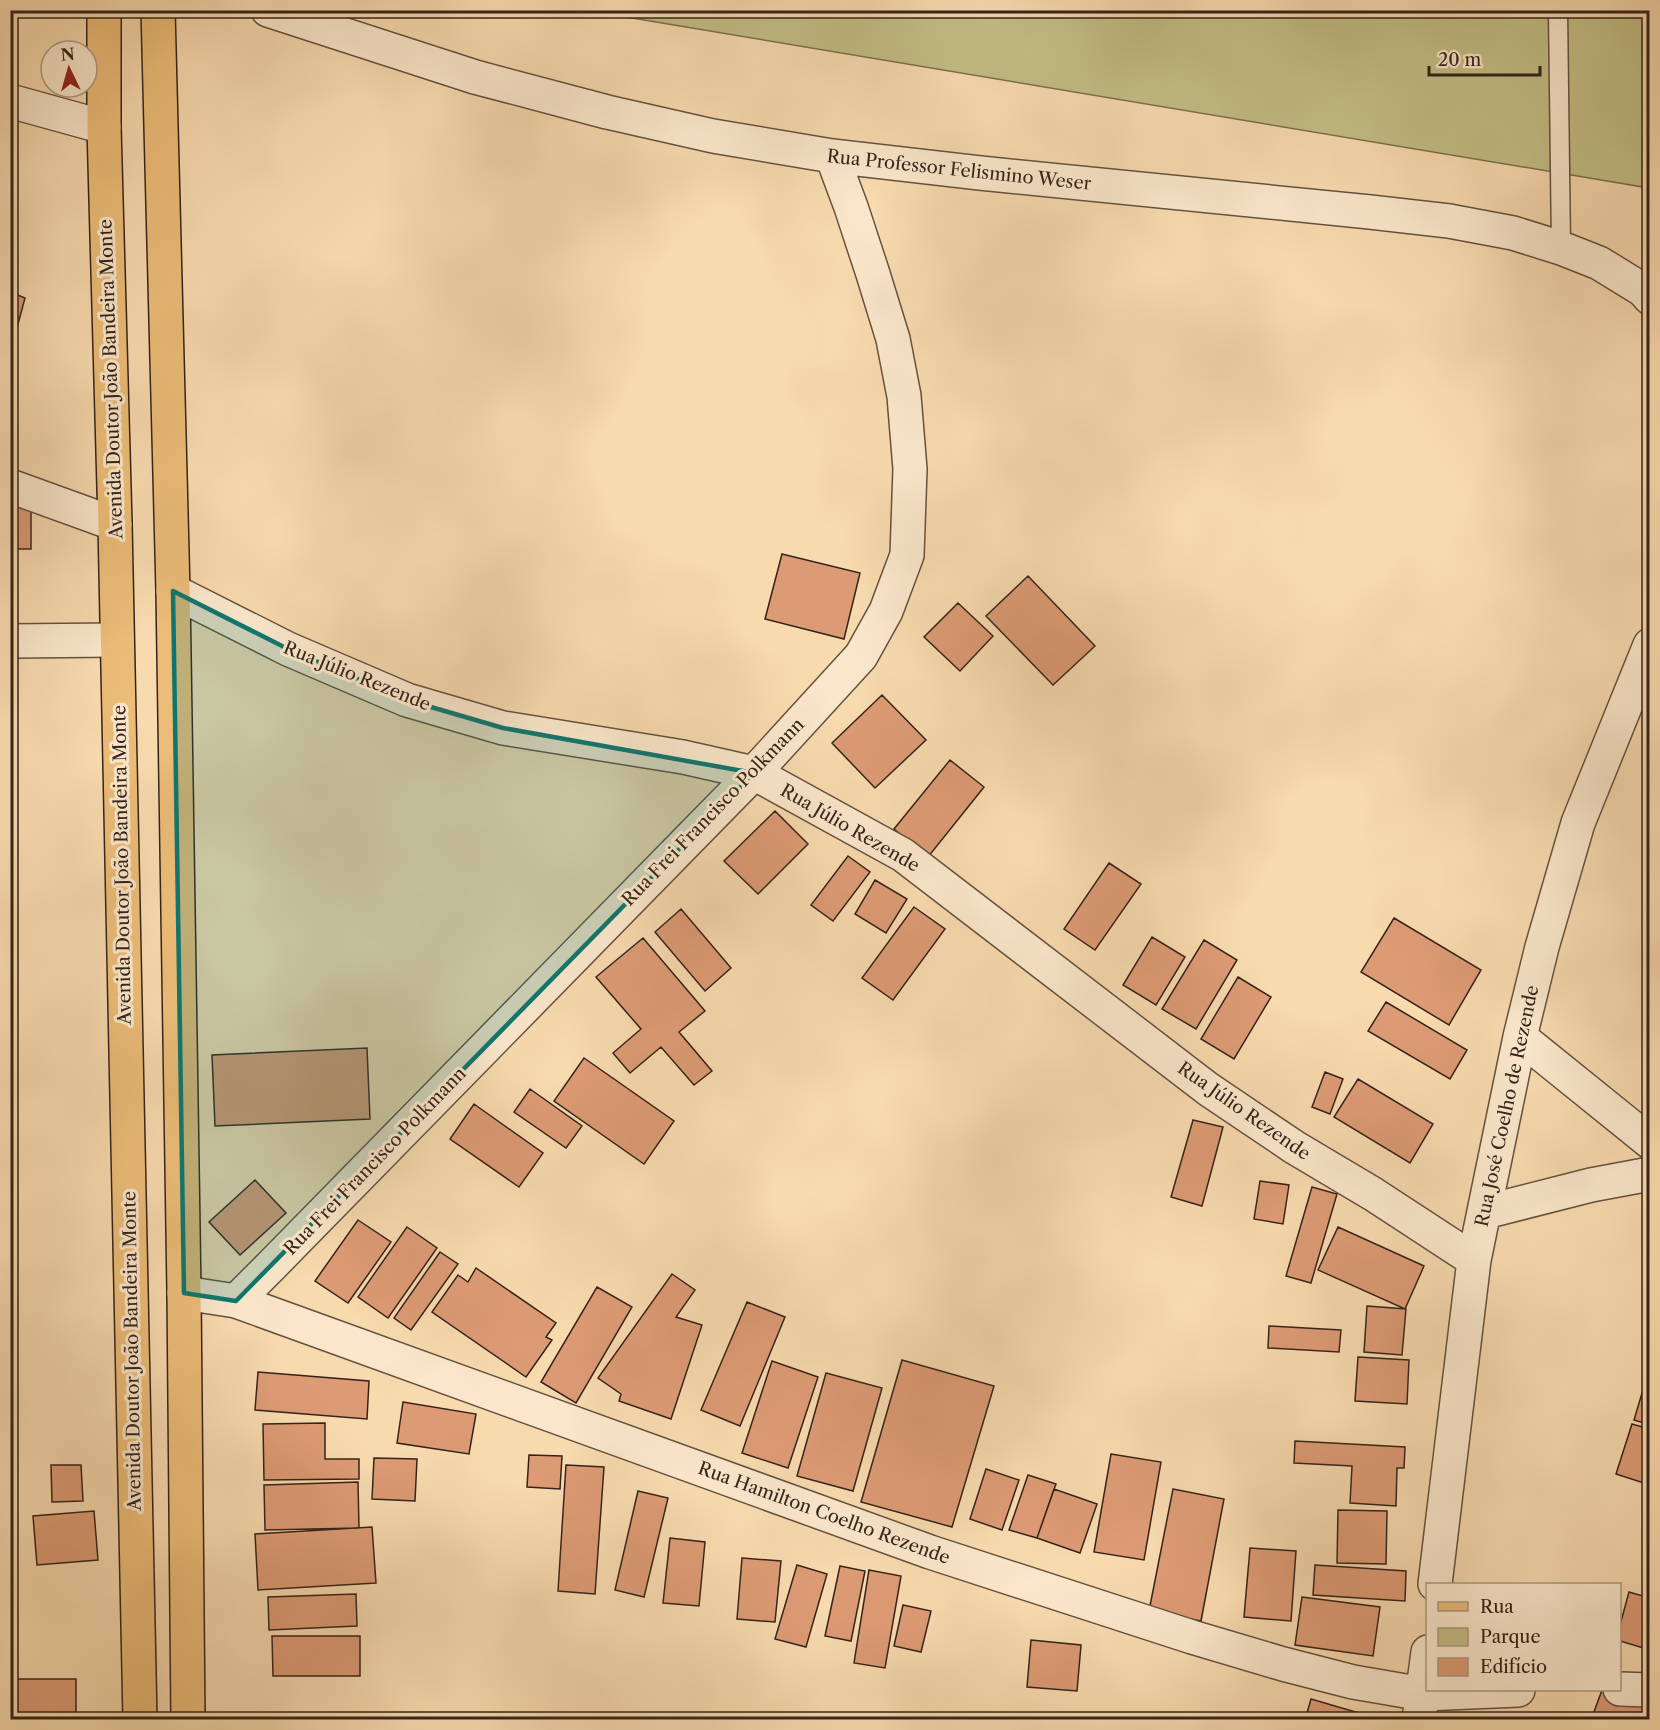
<svg xmlns="http://www.w3.org/2000/svg" width="1660" height="1730" font-family="'Libre Caslon Text',serif">
  <rect width="100%" height="100%" fill="#f8daaf"/>
  <filter id="stains"><feTurbulence type="fractalNoise" baseFrequency=".00333" numOctaves="4"/><feColorMatrix values="0 0 0 0 .2 0 0 0 0 .09 0 0 0 0 .02 0 0 0 .5 -.17"/></filter>
  <radialGradient id="worn" r=".72"><stop offset=".6" stop-color="#630" stop-opacity="0"/><stop offset="1" stop-color="#630" stop-opacity=".3"/></radialGradient>
  <path fill="#c3be86" stroke="#7c7050" stroke-width="1.5" d="M590,11h1059v177z"/>
  <path fill="#dd9b75" stroke="#35231b" stroke-width="1.5" d="M10,292l15,6 -15,56z
    M10,490l21,7v52h-21z
    M782,554l78,19 -16,66 -79,-20z
    M1028,576l67,70 -42,39 -67,-69z
    M958,603l35,33 -33,35 -36,-34z
    M882,695l44,45 -51,48 -43,-45z
    M950,760l34,27 -56,70 -34,-28z
    M775,811l33,33 -50,50 -34,-33z
    M848,856l22,16 -37,49 -22,-16z
    M1109,863l32,21 -46,66 -31,-21z
    M875,880l32,19 -21,34 -31,-19z
    M914,907l31,22 -52,71 -31,-22z
    M681,909l50,59 -26,23 -50,-59z
    M1394,918l87,52 -32,55 -88,-53z
    M1152,937l33,20 -29,48 -33,-20z
    M643,938l62,73 -26,21 33,39 -18,14 -33,-38 -31,26 -17,-20 28,-24 -45,-52z
    M1204,940l33,20 -41,69 -34,-20z
    M1238,977l33,20 -37,62 -33,-20z
    M1386,1002l81,48 -17,29 -82,-48z
    M367,1048l3,71 -155,7 -3,-71z
    M584,1058l90,63 -30,43 -90,-63z
    M1325,1072l18,7 -13,35 -18,-7z
    M1358,1079l75,45 -23,39 -76,-46z
    M530,1089l52,37 -16,22 -52,-36z
    M474,1104l69,49 -24,34 -69,-48z
    M1193,1120l30,7 -21,79 -31,-9z
    M255,1180l31,33 -46,42 -31,-33z
    M1260,1181l29,4 -6,39 -29,-5z
    M1312,1187l25,7 -26,89 -25,-7z
    M358,1220l33,22 -43,61 -33,-22z
    M407,1227l30,21 -49,70 -30,-21z
    M1338,1227l86,39 -19,43 -87,-39z
    M440,1252l18,12 -47,66 -17,-12z
    M476,1268l80,55 -10,14 6,3 -26,37 -94,-65 26,-37 10,7z
    M672,1274l23,16 -19,27 26,8 -31,94 -52,-18 2,-7 -23,-16z
    M597,1287l35,20 -56,96 -35,-21z
    M747,1302l38,15 -45,109 -39,-16z
    M1367,1306l39,3 -4,46 -38,-3z
    M1269,1326l72,4 -2,22 -71,-4z
    M1358,1357l51,3 -2,44 -52,-3z
    M902,1360l92,26 -42,141 -91,-25z
    M772,1361l46,16 -30,91 -46,-15z
    M258,1372l111,9 -2,38 -112,-9z
    M826,1373l56,15 -29,103 -56,-15z
    M1648,1373l2,1v51l-16,-5z
    M403,1402l73,12 -7,40 -72,-11z
    M325,1423v36h34v20l-95,1 -1,-56z
    M1632,1424l18,5v56l-34,-11z
    M1295,1441l110,6 -1,21h-7l-1,38 -46,-3 2,-37 -58,-3z
    M1111,1454l50,8 -17,98 -50,-8z
    M529,1455l33,1 -2,33 -33,-2z
    M374,1458l43,1 -2,42 -43,-2z
    M51,1465h30l2,36 -31,1z
    M566,1465l38,2 -9,127 -37,-3z
    M986,1469l33,11 -17,50 -32,-11z
    M1028,1475l28,9 -19,54 -28,-8z
    M358,1482l1,46 -94,2 -1,-45z
    M1054,1489l43,15 -17,49 -43,-15z
    M1173,1489l51,10 -23,122 -52,-10z
    M638,1491l30,7 -24,99 -29,-7z
    M1338,1510l49,1 -1,53 -49,-1z
    M94,1511l4,49 -61,5 -4,-49z
    M372,1527l4,56 -118,7 -3,-56z
    M670,1538l35,4 -6,64 -36,-3z
    M1250,1548l46,3 -5,70 -47,-4z
    M742,1558l39,3 -6,61 -38,-3z
    M797,1565l30,9 -21,73 -31,-8z
    M1315,1565l91,6 -1,30 -92,-6z
    M840,1566l25,5 -14,70 -26,-5z
    M869,1570l32,6 -16,92 -31,-5z
    M1629,1592l21,6v52l-30,-9v-16z
    M356,1594l1,32 -88,4 -1,-33z
    M1302,1597l78,10 -7,49 -78,-11z
    M903,1605l28,6 -10,41 -27,-6z
    M272,1636h88v40h-87z
    M1031,1640l50,5 -4,46 -50,-4z
    M10,1679h66v41h-66z
    M1602,1690l48,15v15h-59z
    M1311,1699l72,21h-78z"/>
  <g fill="none" stroke-linecap="round" stroke-linejoin="round">
    <defs>
      <path id="lane" d="M1558,10l3,238"/>
      <path id="street" d="M268,10l207,67 132,35 106,24 119,20 148,17 390,39 79,9 64,12 48,15 38,15 44,27 7,8
        M10,101l94,26
        M10,486l105,38
        M173,591l115,58 119,51 96,28 180,29 71,16 149,82 305,234 86,58 79,47 101,66
        M10,641l107,-1
        M1520,1037l130,105
        M1485,1212l106,-27 59,-11
        M184,1293l52,8 37,-37 481,-491 107,-117 25,-45 21,-56 3,-86 -6,-73 -11,-57 -20,-65 -22,-67 -19,-51
        M236,1301l694,251 262,85 91,27 70,18 70,12 95,-4
        M1435,1584l39,-324 46,-223 22,-90 36,-124 72,-178
        M1620,1689l30,1
        M1419,1720l9,-68"/>
      <path id="primary" d="M104,10v117l11,397 25,1196
        M158,10l15,581 11,702 4,427"/>
    </defs>
    <use href="#lane" stroke="#665140" stroke-width="21"/>
    <use href="#street" stroke="#665140" stroke-width="36"/>
    <use href="#primary" stroke="#35231b" stroke-width="36"/>
    <use href="#lane" stroke="#fae7cb" stroke-width="18"/>
    <use href="#street" stroke="#fae7cb" stroke-width="33"/>
    <use href="#primary" stroke="#ecbd78" stroke-width="33"/>
  </g>
  <path fill="#0f766e" fill-opacity="0.2" stroke="#0f766e" stroke-width="4.5" stroke-linejoin="round" d="M173,591l115,58 119,51 96,28 251,45 -518,528 -52,-8z"/>
  <g text-anchor="middle" dominant-baseline="central" stroke-width="6" stroke-linejoin="round" paint-order="stroke">
    <g font-size="18" fill="#35231b" stroke="#fae7cb">
      <text transform="translate(959 170) rotate(6)">Rua Professor Felismino Weser</text>
      <text transform="translate(111 379) rotate(-92)">Avenida Doutor João Bandeira Monte</text>
      <text transform="translate(357 676) rotate(22)">Rua Júlio Rezende</text>
      <text transform="translate(713 812) rotate(-46)">Rua Frei Francisco Polkmann</text>
      <text transform="translate(850 828) rotate(30)">Rua Júlio Rezende</text>
      <text transform="translate(122 865) rotate(-91)">Avenida Doutor João Bandeira Monte</text>
      <text transform="translate(1507 1106) rotate(-78)">Rua José Coelho de Rezende</text>
      <text transform="translate(1244 1111) rotate(35)">Rua Júlio Rezende</text>
      <text transform="translate(375 1161) rotate(-46)">Rua Frei Francisco Polkmann</text>
      <text transform="translate(132 1351) rotate(-91)">Avenida Doutor João Bandeira Monte</text>
      <text transform="translate(824 1513) rotate(20)">Rua Hamilton Coelho Rezende</text>
    </g>
  </g>
  <rect width="1660" height="1730" fill="none" stroke="#f8daaf" stroke-width="36"/>
  <rect x="12" y="12" width="1636" height="1706" fill="none" stroke="#35231b" stroke-width="3"/>
  <rect x="18" y="18" width="1624" height="1694" fill="none" stroke="#35231b" stroke-width="1.5"/>
  <rect x="1426" y="1583" width="195" height="108" fill="#fae7cb" stroke="#ab9985" stroke-width="1.5"/>
  <rect x="1438" y="1602" width="30" height="9" fill="#ecbd78" stroke="#ab9985" stroke-width="1.5"/>
  <text x="1480" y="1613" font-size="18" fill="#35231b">Rua</text>
  <rect x="1438" y="1628" width="30" height="18" fill="#c3be86" stroke="#ab9985" stroke-width="1.5"/>
  <text x="1480" y="1643" font-size="18" fill="#35231b">Parque</text>
  <rect x="1438" y="1658" width="30" height="18" fill="#dd9b75" stroke="#ab9985" stroke-width="1.5"/>
  <text x="1480" y="1673" font-size="18" fill="#35231b">Edifício</text>
  <g transform="translate(69 69) rotate(355)"><circle r="28" fill="#fae7cb" stroke="#ab9985" stroke-width="1.5"/>
  <path d="M0-4.5L10 22L0 15L-10 22Z" fill="#8f2418"/>
  <text y="-9" font-size="16" font-weight="bold" text-anchor="middle" fill="#35231b">N</text>
  </g>
  <path d="M1429 66v9h111v-9" fill="none" stroke="#35231b" stroke-width="3"/>
  <text x="1438" y="66" font-size="18" fill="#35231b" stroke="#fae7cb" stroke-width="4.5" paint-order="stroke">20 m</text>
  <rect width="100%" height="100%" filter="url(#stains)"/>
  <rect width="100%" height="100%" fill="url(#worn)"/>
</svg>
